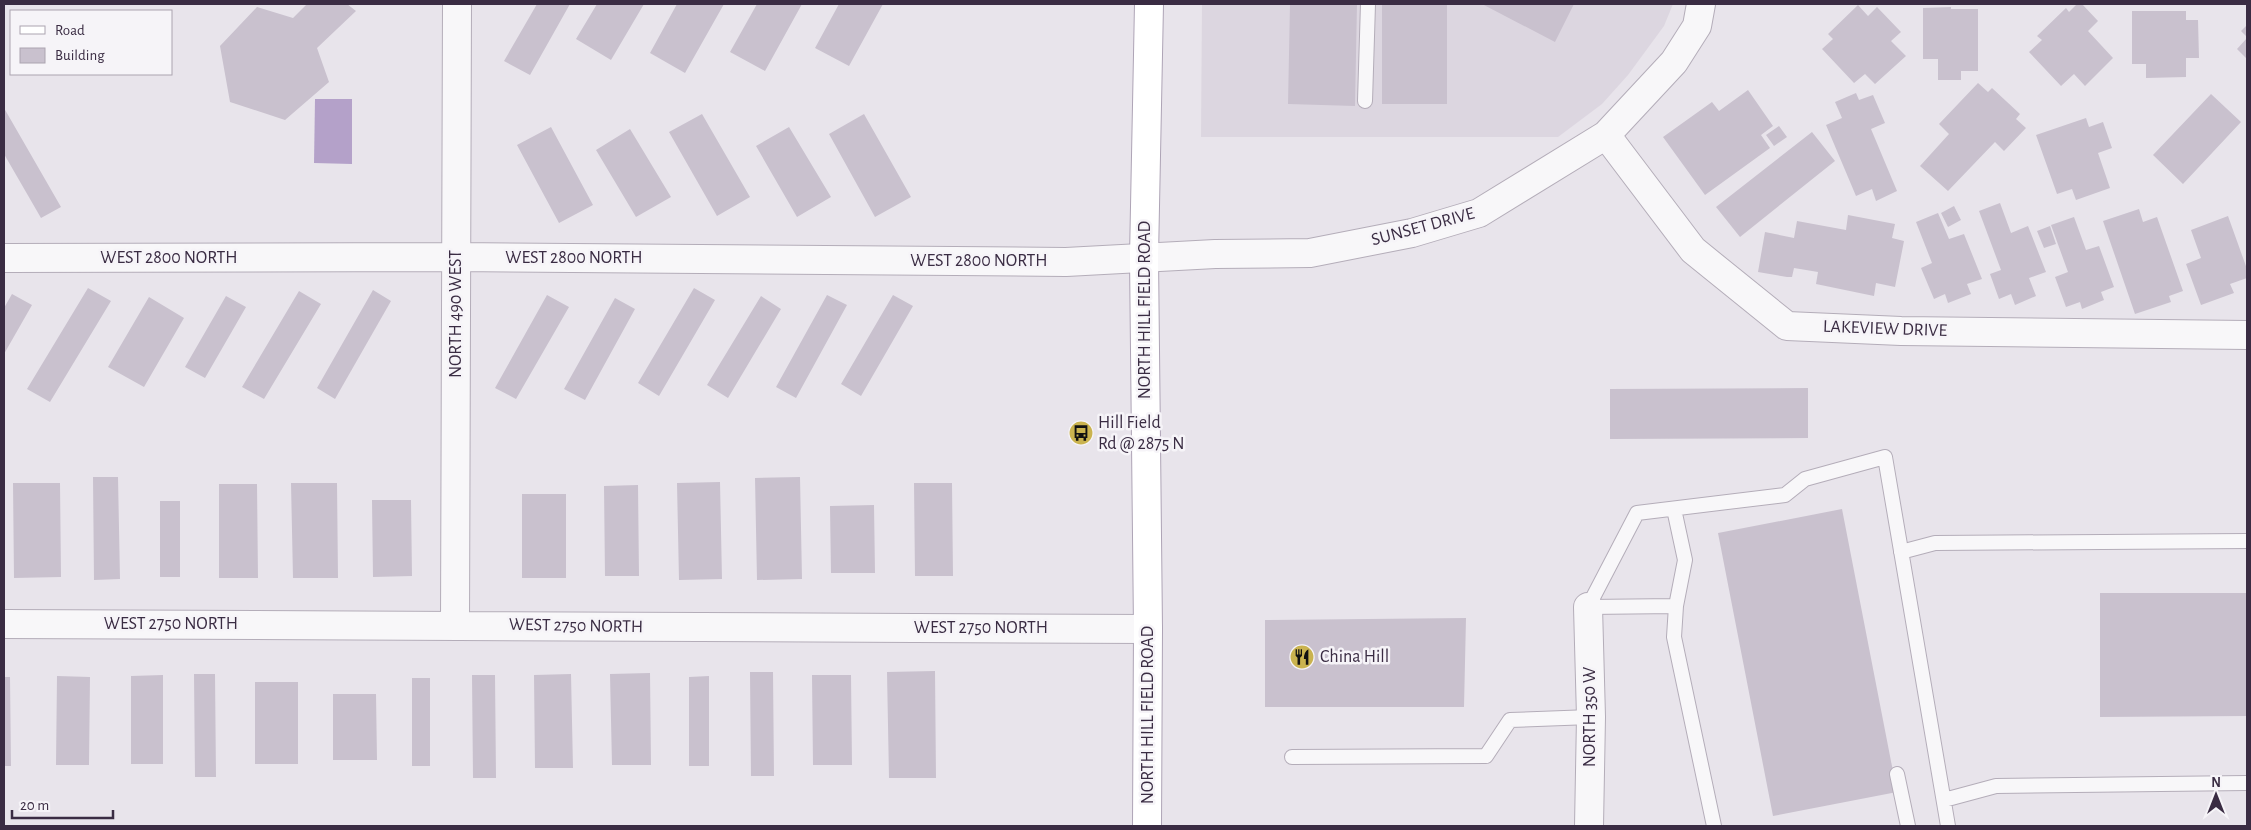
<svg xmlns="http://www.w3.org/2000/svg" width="2251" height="830" font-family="'Alegreya Sans',sans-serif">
  <rect width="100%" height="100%" fill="#e8e4eb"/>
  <path fill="#dcd6e0" d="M1202,4h471l-9,22 -36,49 -26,29 -44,33h-357z"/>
  <path fill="#b4a1c9" d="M315,99h37v65l-38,-1z"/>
  <path fill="#c9c1ce" d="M307,4h40l9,7 -39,37 12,34 -44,38 -55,-18 -10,-56 37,-39 36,11z
    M537,4h33l-40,71 -26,-14z
    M597,4h47l-33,56 -35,-21z
    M677,4h47l-39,69 -35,-20z
    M757,4h45l-37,67 -35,-19z
    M839,4h44l-34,62 -34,-18z
    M1290,4h67l-2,102 -67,-2z
    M1382,4h65v100h-65z
    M1482,4h92l-19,38z
    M2077,4h5l16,17 -10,10 25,27 -28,28 -11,-12 -13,12 -32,-34 13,-12 -5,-4 29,-28 3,4z
    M1858,5l10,11 9,-9 24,25 -10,9 15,15 -31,28 -10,-10 -11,9 -32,-34 11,-10 -5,-5z
    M1951,7v2h27v62h-17v9h-23v-21h-15v-51z
    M2132,11h54v9h12l1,38h-13v19l-40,1v-14h-14z
    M2247,25v12l-6,-6z
    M2247,38v21l-10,-10z
    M1978,83l10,9 4,-4 28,26 -4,5 10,9 -22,23 -9,-9 -47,49 -28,-25 29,-32 -10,-10z
    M1748,90l25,36 -12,9 9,13 -65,47 -42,-58 49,-35 7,9z
    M1856,93l3,7 14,-5 12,28 -14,6 26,62 -21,10 -4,-12 -16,7 -30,-71 16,-7 -7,-16z
    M2211,94l30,28 -58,62 -30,-29z
    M4,108l57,99 -20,11 -37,-64z
    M702,114l48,83 -33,19 -48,-84z
    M864,114l47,83 -36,20 -46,-83z
    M2086,118l3,9 14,-5 9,26 -14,5 12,35 -34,12 -4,-11 -15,5 -21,-59z
    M1779,126l8,11 -13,9 -8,-11z
    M551,127l42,78 -34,18 -42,-78z
    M789,127l42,70 -34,20 -41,-71z
    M630,129l41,68 -35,20 -40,-67z
    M1812,132l23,29 -95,76 -24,-30z
    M2000,203l11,30 17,-7 18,46 -17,6 7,18 -21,9 -4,-11 -12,5 -9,-25 11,-4 -22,-59z
    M1954,206l7,14 -13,7 -7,-14z
    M2139,209l4,13 14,-5 26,74 -14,5 2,6 -36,12 -32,-93z
    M1938,213l11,26 15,-5 18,45 -15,5 4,10 -23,9 -3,-9 -11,5 -13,-31 11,-5 -16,-41z
    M1848,215l47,9 -3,14 12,3 -9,46 -19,-4 -2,13 -58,-12 2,-12 -24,-4 -2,9h-5l-29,-5 7,-40 29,6 3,-17 49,9z
    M2228,216l19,53v9l-17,6 4,9 -33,12 -15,-41 15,-6 -10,-28z
    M2074,217l12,33 13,-4 15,41 -13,5 3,8 -22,9 -2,-7 -14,5 -11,-30 13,-5 -17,-47z
    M2050,226l6,18 -12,4 -7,-17z
    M88,288l23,13 -61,101 -23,-13z
    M694,288l21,12 -56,96 -21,-13z
    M373,290l18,11 -56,98 -18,-11z
    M299,291l22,13 -57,95 -22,-12z
    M12,294l20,11 -28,49v-46z
    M547,295l22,12 -53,92 -21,-11z
    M827,295l20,10 -51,93 -20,-11z
    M893,295l20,11 -52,90 -20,-12z
    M226,296l20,11 -41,71 -20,-11z
    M761,296l20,13 -53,89 -21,-13z
    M149,297l35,21 -40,69 -36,-20z
    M615,298l20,11 -50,91 -21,-11z
    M1808,388v50l-198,1v-50z
    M93,477h25l2,102 -26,1z
    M800,477l2,102 -45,1 -2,-102z
    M720,482l2,97 -43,1 -2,-97z
    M13,483h47l1,94 -47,1z
    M291,483h46l1,95h-45z
    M914,483h38l1,93h-38z
    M219,484h38l1,94h-39z
    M638,485l1,91h-34l-1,-90z
    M522,494h44v84h-44z
    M372,500h39l1,76 -39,1z
    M160,501h20v76h-20z
    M874,505l1,68h-44l-1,-67z
    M1842,509l55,283 -124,24 -55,-283z
    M2100,593h147v123l-147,1z
    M1466,618l-2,89h-199v-87z
    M935,671l1,107h-47l-2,-106z
    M750,672h23l1,104h-23z
    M650,673l1,92h-39l-2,-91z
    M194,674h21l1,103h-21z
    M571,674l2,94h-38l-1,-93z
    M163,675v89h-32v-88z
    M472,675h23l1,103h-23z
    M812,675h39l1,90h-39z
    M57,676l33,1 -1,88h-33z
    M709,676v90h-20v-89z
    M4,677h6l1,89h-7z
    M412,678h18v88h-18z
    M255,682h43v82h-43z
    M333,694h43l1,66h-44z"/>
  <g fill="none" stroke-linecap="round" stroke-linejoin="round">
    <defs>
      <path id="service" d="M1365,101l3,-97
        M1674,509l11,51 -9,46 -2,31 40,189
        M1901,552l34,-9 312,-2
        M1676,606l-88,1 49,-94 148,-18 20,-16 80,-22 63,369
        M1292,757l194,-1 24,-36 81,-3
        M1897,774l11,52
        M1944,800l52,-14 251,-3"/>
      <path id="minor" d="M1606,135l87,115 94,76 114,5 346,4
        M4,258l452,-1 610,5 149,-8 95,-1 102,-20 67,-20 127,-78 68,-73 23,-36 4,-22
        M1588,607l3,110 -2,109
        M4,624l1144,5
        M455,624l2,-620"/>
      <path id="primary" d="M1147,826l1,-197 -4,-372 5,-253"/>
    </defs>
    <use href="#service" stroke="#b4adb9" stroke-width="16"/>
    <use href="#minor" stroke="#b4adb9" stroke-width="30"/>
    <use href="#primary" stroke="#aea4b6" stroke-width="30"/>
    <use href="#service" stroke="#f8f7f9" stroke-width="14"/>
    <use href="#minor" stroke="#f8f7f9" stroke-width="28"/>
    <use href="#primary" stroke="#fff" stroke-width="28"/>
  </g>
  <defs>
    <symbol id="bus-disc" viewBox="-11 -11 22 22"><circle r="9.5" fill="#cab34f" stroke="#f6f4f8"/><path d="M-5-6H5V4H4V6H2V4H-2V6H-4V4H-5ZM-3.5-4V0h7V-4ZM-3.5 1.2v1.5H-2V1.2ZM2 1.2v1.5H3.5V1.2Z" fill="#111"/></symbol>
    <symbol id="restaurant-disc" viewBox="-11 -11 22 22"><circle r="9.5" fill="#cab34f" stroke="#f6f4f8"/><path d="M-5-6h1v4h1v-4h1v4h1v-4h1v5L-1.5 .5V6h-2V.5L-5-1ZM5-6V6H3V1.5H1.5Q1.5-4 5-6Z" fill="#111"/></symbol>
  </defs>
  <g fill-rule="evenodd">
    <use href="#bus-disc" x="1067" y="419" width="28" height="28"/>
    <use href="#restaurant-disc" x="1288" y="643" width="28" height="28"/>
  </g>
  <g text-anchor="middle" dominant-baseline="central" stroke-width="5" stroke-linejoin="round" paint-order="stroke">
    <g font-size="18" fill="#3a2c43" stroke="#f6f4f8">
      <text transform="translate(1423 227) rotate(-15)">SUNSET DRIVE</text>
      <text x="169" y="258">WEST 2800 NORTH</text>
      <text x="574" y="258">WEST 2800 NORTH</text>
      <text x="979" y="261">WEST 2800 NORTH</text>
      <text transform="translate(1145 310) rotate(-90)">NORTH HILL FIELD ROAD</text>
      <text transform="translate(456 314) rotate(-90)">NORTH 490 WEST</text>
      <text transform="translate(1885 329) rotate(2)">LAKEVIEW DRIVE</text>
      <text x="171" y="624">WEST 2750 NORTH</text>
      <text transform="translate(576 626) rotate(1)">WEST 2750 NORTH</text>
      <text x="981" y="628">WEST 2750 NORTH</text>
      <text transform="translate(1148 715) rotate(-90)">NORTH HILL FIELD ROAD</text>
      <text transform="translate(1590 717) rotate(-90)">NORTH 350 W</text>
    </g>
    <g font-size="18" fill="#3a2c43" stroke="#f6f4f8" text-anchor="start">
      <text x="1098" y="423">Hill Field<tspan x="1098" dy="21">Rd @ 2875 N</tspan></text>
      <text x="1320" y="657">China Hill</text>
    </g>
  </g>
  <rect width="2251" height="830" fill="none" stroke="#3a2c43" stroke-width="10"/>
  <rect x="10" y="10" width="162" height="65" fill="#f6f4f8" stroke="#aba4b0"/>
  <rect x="20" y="26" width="25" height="8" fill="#ffffff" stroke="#aba4b0"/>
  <text x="55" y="35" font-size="15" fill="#3a2c43">Road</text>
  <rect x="20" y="48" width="25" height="15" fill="#c9c1ce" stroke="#aba4b0"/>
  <text x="55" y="60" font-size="15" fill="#3a2c43">Building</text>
  <g transform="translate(2216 795)" stroke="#f6f4f8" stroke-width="4" paint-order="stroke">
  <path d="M0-4L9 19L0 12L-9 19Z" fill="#3a2c43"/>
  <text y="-8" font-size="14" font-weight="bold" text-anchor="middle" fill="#3a2c43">N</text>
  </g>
  <path d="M12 810v8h101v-8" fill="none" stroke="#3a2c43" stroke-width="2.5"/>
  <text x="20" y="810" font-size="15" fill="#3a2c43" stroke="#f6f4f8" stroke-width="4" paint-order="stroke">20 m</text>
</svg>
